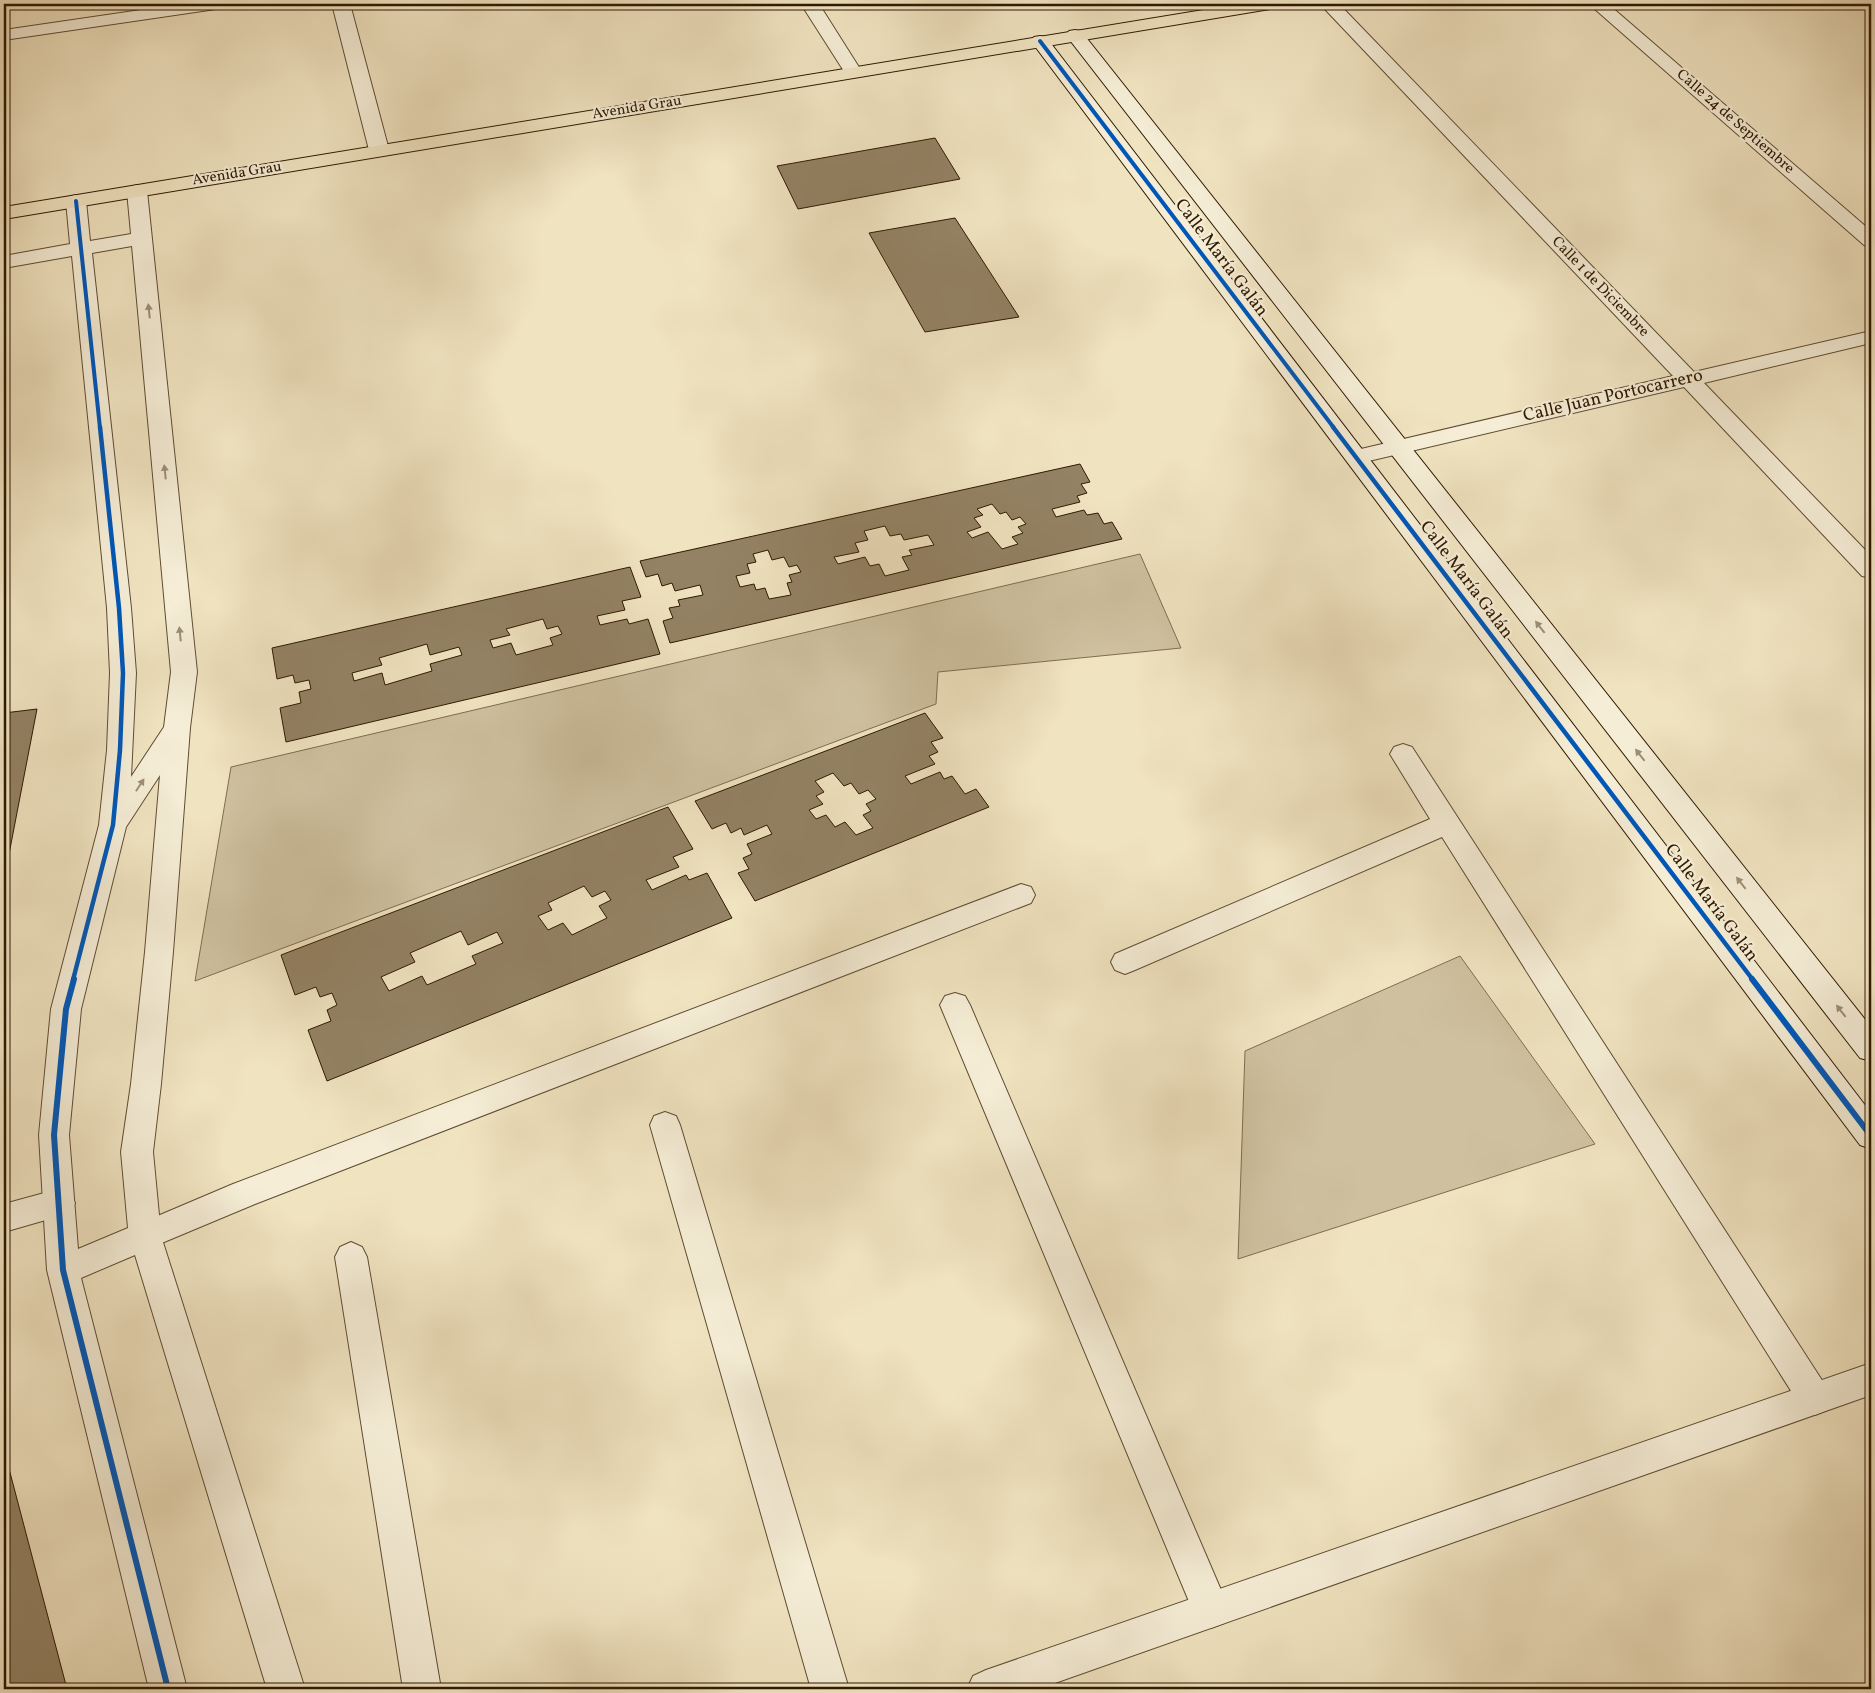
<svg xmlns="http://www.w3.org/2000/svg" width="1875" height="1693" font-family="Vollkorn,serif">
  <rect width="100%" height="100%" fill="#f0e3c0"/>
  <filter id="stains"><feTurbulence type="fractalNoise" baseFrequency=".004" numOctaves="4"/><feColorMatrix values="0 0 0 0 .2 0 0 0 0 .09 0 0 0 0 .02 0 0 0 .5 -.17"/></filter>
  <radialGradient id="worn" r=".72"><stop offset=".6" stop-color="#630" stop-opacity="0"/><stop offset="1" stop-color="#630" stop-opacity=".3"/></radialGradient>
  <path fill="#cfc1a0" stroke="#7f6d50" d="M1140,554l41,94 -243,24 -2,32 -741,277 36,-214z
    M1460,956l135,188 -357,115 7,-208z"/>
  <path fill="#938264" stroke="#2f1901" fill-rule="evenodd" d="M935,138l25,41 -162,30 -21,-43z
    M955,218l64,99 -94,15 -56,-99z
    M1080,464l10,18 -9,2 6,9 -10,3 3,6 -28,7 4,8 28,-7 3,5 11,-2 6,11 8,-2 10,17 -452,104 -7,-22 10,-3 -4,-10 11,-2 -2,-6 25,-5 -3,-10 -25,6 -3,-8 -10,3 -4,-12 -12,3 -6,-16zM992,504l8,10 6,-2 6,8 8,-3 6,7 -8,3 5,6 -11,4 6,7 -16,5 -14,-17 -16,6 -5,-6 14,-5 -7,-9 9,-3 -6,-6zM885,526l5,10 11,-2 3,6 24,-5 6,10 -25,5 3,5 -10,2 7,13 -24,6 -6,-12 -9,2 -5,-9 -27,7 -4,-7 25,-5 -4,-9 13,-3 -4,-9zM768,550l4,10 12,-3 5,10 8,-2 4,7 -12,3 3,7 -5,1 4,12 -22,4 -4,-11 -9,2 -2,-6 -14,3 -4,-11 14,-3 -3,-9 9,-2 -3,-8z
    M630,567l11,30 -19,4 3,9 -28,6 3,9 27,-6 2,5 19,-5 12,35 -374,88 -6,-34 21,-5 -2,-11 12,-3 -2,-9 -14,3 -2,-8 -16,4 -5,-31zM543,619l4,10 11,-3 4,8 -12,4 3,7 -37,10 -5,-12 -18,5 -3,-8 20,-5 -4,-6zM427,644l3,11 29,-8 3,8 -32,9 2,7 -47,14 -3,-12 -28,8 -2,-8 30,-8 -3,-7z
    M37,709l-33,171v-167z
    M925,713l18,25 -12,4 7,10 -9,4 6,8 -30,12 6,8 29,-12 4,7 8,-3 13,18 11,-5 13,18 -234,94 -17,-28 11,-4 -6,-11 9,-4 -5,-10 25,-10 -5,-9 -23,10 -3,-7 -10,5 -5,-10 -14,6 -17,-28zM833,773l11,13 7,-3 8,11 9,-4 8,9 -10,5 5,7 -8,4 10,13 -17,7 -11,-13 -10,5 -9,-12 -10,4 -7,-9 14,-6 -7,-8 8,-4 -9,-11z
    M668,807l25,42 -20,8 6,10 -33,13 6,10 34,-15 3,5 18,-7 25,45 -405,163 -19,-51 23,-9 -4,-11 10,-5 -5,-12 -12,4 -4,-10 -21,8 -14,-40zM584,886l8,11 13,-6 6,9 -12,6 8,12 -35,17 -9,-12 -15,7 -10,-14 14,-6 -4,-7zM461,931l7,14 29,-13 6,11 -31,13 4,8 -49,21 -5,-9 -33,15 -8,-14 34,-15 -5,-9z
    M8,1465l59,224h-63v-222z"/>
  <g fill="none" stroke-linecap="round" stroke-linejoin="round">
    <defs>
      <path id="lane" d="M332,4h18l39,146 -3,4 -7,2 -7,-2 -3,-4z
        M1403,744l9,3 415,641 5,11 -5,11 -12,5 -12,-5 -361,-573 -307,133 -10,4 -10,-4 -4,-8 4,-8 315,-135 -40,-65 4,-7z
        M1021,884l10,3 4,8 -4,8 -776,301 -110,46 -11,-4 -5,-10 5,-10 99,-42z
        M955,993l10,3 5,9 254,592 5,13 -5,13 -13,5 -13,-5 -258,-618 5,-9z
        M665,1112l11,4 4,9 169,564h-38l-161,-564 4,-9z
        M59,1189l11,4 5,10 -5,10 -66,19v-28z
        M351,1242l11,5 5,10 74,432h-38l-68,-432 5,-10z"/>
      <path id="street" d="M182,4h43l-3,4 -6,1 -212,31v-10z
        M801,4h18l43,68 -3,4 -6,1 -6,-1z
        M1320,4h19l355,368 177,-41v12l-167,40 167,173v22l-9,-2 -178,-189 -328,77 -8,-2 -3,-5 3,-5 325,-76z
        M1589,4h19l263,227v16l-7,-2z
        M137,185l7,2 3,4 50,481 -7,56 -17,224 -12,132 -8,68 8,84 144,453h-38l-132,-434 -54,23 106,411h-38l-102,-419 -8,-135 12,-126 48,-184 8,-75 3,-77 -3,-65 -35,-352 -68,12v-12l66,-12 -4,-43 3,-4 7,-2 7,2 3,4 4,40 41,-7 -4,-43 3,-4zM132,246l39,426 -7,55 -33,50 5,-104 -5,-65 -39,-355zM160,775l-15,177 -14,132 -10,68 7,76 -50,21 -9,-114 12,-126 45,-182z
        M1871,1363v32l-833,294h-71l6,-13 13,-6z"/>
      <path id="secondary" d="M1075,30l6,1 790,996v34l-11,-3 -791,-1019 -3,-4 3,-4z
        M1040,36l6,1 825,1076v36l-11,-4 -826,-1100 -3,-4 3,-4z"/>
      <path id="primary" d="M1240,4h39l-3,4 -6,1 -1266,210v-12z"/>
    </defs>
    <use href="#lane" stroke="#5f4c31" stroke-width="2"/>
    <use href="#street" stroke="#5f4c31" stroke-width="2"/>
    <use href="#secondary" stroke="#2f1901" stroke-width="2"/>
    <use href="#primary" stroke="#2f1901" stroke-width="2"/>
    <use href="#lane" fill="#f5edd6" fill-rule="evenodd"/>
    <use href="#street" fill="#f5edd6" fill-rule="evenodd"/>
    <use href="#secondary" fill="#f5edd6" fill-rule="evenodd"/>
    <use href="#primary" fill="#f0e3c0" fill-rule="evenodd"/>
    <defs>
      <path id="cycleway-far2" d="M1040,41l294,387
        M76,201l24,227"/>
      <path id="cycleway-far1" d="M1333,427l420,553
        M73,980l40,-155 7,-75 3,-77 -4,-65 -19,-181"/>
      <path id="cycleway" d="M74,979l-8,30 -12,126 9,135 105,419
        M1752,979l119,157"/>
    </defs>
    <use href="#cycleway-far2" stroke="#f5edd6" stroke-width="6"/>
    <use href="#cycleway-far1" stroke="#f5edd6" stroke-width="8"/>
    <use href="#cycleway" stroke="#f5edd6" stroke-width="9"/>
    <use href="#cycleway-far2" stroke="#0057b8" stroke-width="4"/>
    <use href="#cycleway-far1" stroke="#0057b8" stroke-width="4.5"/>
    <use href="#cycleway" stroke="#0057b8" stroke-width="6"/>
  </g>
  <defs><path id="oneway-solid" d="M-6-.8H1V-3.2L6.5 0L1 3.2V.8H-6Z" transform="scale(1.25)"/></defs>
  <g fill="#9c8e76">
    <use href="#oneway-solid" transform="translate(149 311) rotate(-96)"/>
    <use href="#oneway-solid" transform="translate(165 472) rotate(-96)"/>
    <use href="#oneway-solid" transform="translate(1540 627) rotate(-128)"/>
    <use href="#oneway-solid" transform="translate(180 634) rotate(-96)"/>
    <use href="#oneway-solid" transform="translate(1640 755) rotate(-128)"/>
    <use href="#oneway-solid" transform="translate(140 785) rotate(-57)"/>
    <use href="#oneway-solid" transform="translate(1741 883) rotate(-128)"/>
    <use href="#oneway-solid" transform="translate(1841 1011) rotate(-128)"/>
  </g>
  <g text-anchor="middle" dominant-baseline="central" stroke-width="4.5" stroke-linejoin="round" paint-order="stroke">
    <g font-size="15" fill="#2f1901" stroke="#f5edd6">
      <text transform="translate(637 108) rotate(-9)">Avenida Grau</text>
      <text transform="translate(1735 122) rotate(41)">Calle 24 de Septiembre</text>
      <text transform="translate(237 174) rotate(-9)">Avenida Grau</text>
      <text transform="translate(1600 287) rotate(46)">Calle 1 de Diciembre</text>
    </g>
    <g font-size="18" fill="#2f1901" stroke="#f5edd6">
      <text transform="translate(1221 258) rotate(53)">Calle María Galán</text>
      <text transform="translate(1613 396) rotate(-13)">Calle Juan Portocarrero</text>
      <text transform="translate(1466 580) rotate(53)">Calle María Galán</text>
      <text transform="translate(1711 903) rotate(53)">Calle María Galán</text>
    </g>
  </g>
  <rect width="1875" height="1693" fill="none" stroke="#f0e3c0" stroke-width="20"/>
  <rect x="5" y="5" width="1865" height="1683" fill="none" stroke="#2f1901" stroke-width="2.5"/>
  <rect x="10" y="10" width="1855" height="1673" fill="none" stroke="#2f1901"/>
  <rect width="100%" height="100%" filter="url(#stains)"/>
  <rect width="100%" height="100%" fill="url(#worn)"/>
</svg>
